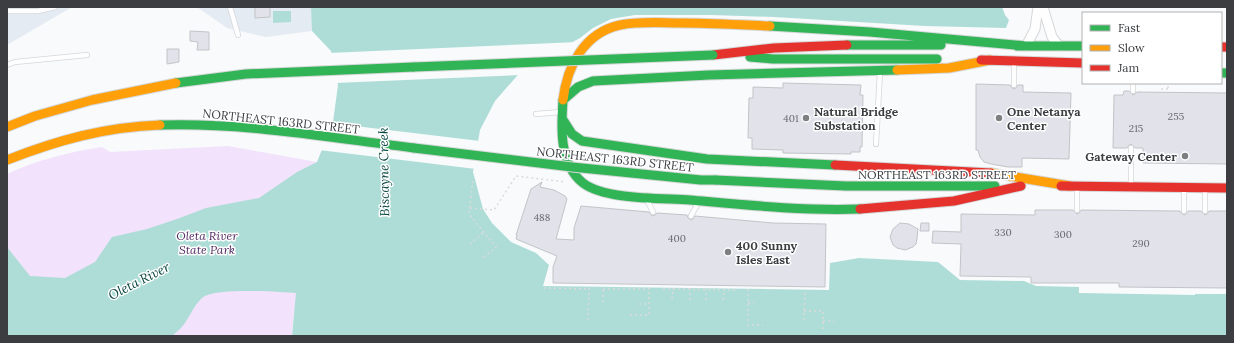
<svg xmlns="http://www.w3.org/2000/svg" width="1234" height="343" font-family="Lora,serif">
  <rect width="100%" height="100%" fill="#f8fafc"/>
  <path fill="#e4ebf2" d="M7,7h65l-65,38z
    M197,7h115v24l-46,6 -39,-9z"/>
  <path fill="#f2e2fb" d="M228,146l89,16 -24,160 -1,14h-285v-162c30,-14 63,-22 95,-27l8,5z"/>
  <path fill="#aeddd7" d="M311,7h691l3,8 4,5 -3,8 -81,-2 -151,-9 -62,-2h-77l-24,4 -18,9 -13,10 -57,31 -28,32 -15,29 -7,42 10,37 9,14 19,19 25,11 13,12 -6,21 286,4 1,-27 29,-5 79,4 22,18 64,1 12,5 43,1v6l116,2v-1h32v42h-935l4,-43c-18,-1 -81,-6 -94,5 -9,8 -13,21 -21,30 -3,3 -6,5 -9,8h-165v-89l23,29 35,2 30,-16 17,-25 35,-8 30,-10 29,-11 53,-10 38,-26 20,-10 16,-40 5,-37 -7,-34 -19,-20z
    M273,11h18v11l-18,1z"/>
  <path fill="#f8fafc" d="M578,42l-53,29 -4,4 -185,8 -7,-30z
    M330,123l150,18 -4,28 -157,-19z"/>
  <path fill="#e1e2ea" stroke="#c3c4c7" d="M255,7h15v10l-15,1z
    M190,31l19,1v18h-12l1,-8 -8,-1z
    M167,49h12v13l-12,2z
    M783,83l78,2 -1,10h3l-1,52h-2v5h-9v2l-68,-1v-3l-31,-1v-11h-4l1,-40h4v-11l30,1z
    M976,84l34,1 1,2 3,2 2,-1 2,-3h5v7l48,1 -2,66 -47,-1v9h-14l-17,-3 -7,-2 -4,-5 -2,-7h-2z
    M1124,91h5l4,4 2,-1 2,-2 90,1v71l-84,-1v-15h-8l-4,-4 -2,1 -2,3h-14l1,-53h9z
    M542,182l-2,5 14,3 11,6 2,3 -11,40 18,1v-12l7,-22 68,6 3,4 3,-1 2,-2 30,2 1,3 3,2 2,-1 2,-3 78,7 53,1 -1,63 -272,-4v-16l4,-11 -41,-17 1,-4h-1l15,-46z
    M1035,210h38l4,4 2,-1 2,-3 99,1 1,2 3,2 2,-1 2,-3h13l4,4 2,-1 2,-3h18v77l-108,-1v-4h-88v-6l-71,-1 1,-32 -29,-1 1,-12 28,1v-18l74,1z
    M900,223l9,1 9,5 -1,10 -1,5 -3,3 -8,3 -8,-2 -4,-3 -3,-8 3,-8z
    M921,223h8v8h-9z"/>
  <g fill="none" stroke-linecap="round" stroke-linejoin="round">
    <defs>
      <path id="lane" d="M230,7l8,28
        M7,11h31l17,-4
        M7,65l8,-3 72,-7
        M1014,85v-23
        M1133,91v-8
        M536,114l25,-2
        M876,144l4,-72
        M1131,185v-37
        M647,200l6,12
        M1077,210v-22
        M1184,211v-22
        M1205,211v-22
        M691,216l7,-13"/>
      <path id="street" d="M1043,7l9,30 7,9
        M1026,46l9,-17 3,-22"/>
      <path id="fast" d="M770,26l100,6 156,14
        M847,45h94
        M1017,46h66
        M750,57l23,2h164
        M1221,73h6
        M176,83l70,-9 168,-7
        M563,100l15,-13 15,-6 116,-6 188,-5
        M563,100c-2,27 -4,64 20,83 22,17 78,15 107,17 56,5 113,11 170,9
        M563,120l9,14 10,7 125,18 128,6
        M160,125c83,-3 172,13 254,23
        M715,180l131,6h149"/>
      <path id="slow" d="M897,70l52,-2 41,-8
        M563,100c4,-34 21,-67 57,-75 20,-4 41,-2 62,-2 29,0 59,2 88,3
        M7,127l28,-11 57,-16 84,-17
        M7,160c51,-20 98,-33 153,-35
        M991,173l79,13"/>
      <path id="jam" d="M1221,47h6
        M713,55l61,-7 73,-3
        M981,60l102,3
        M835,165l156,8
        M1061,186l166,2
        M860,209l94,-8 67,-15"/>
    </defs>
    <use href="#lane" stroke="#d5d7d9" stroke-width="6"/>
    <use href="#street" stroke="#d5d7d9" stroke-width="11"/>
    <use href="#fast" stroke="#d5d7d8" stroke-width="11"/>
    <use href="#slow" stroke="#d5d7d8" stroke-width="11"/>
    <use href="#jam" stroke="#d5d7d8" stroke-width="11"/>
    <path stroke="#dadadb" stroke-width="1.5" stroke-dasharray="2 3" stroke-linecap="butt" d="M1161,89h8v-2h-5
      M473,181l-4,33 27,33 -13,11
      M470,208l24,2 22,-34 50,6
      M470,244l14,-12
      M544,288l45,1
      M603,289h46
      M663,289l73,1
      M748,289v36h15
      M672,299l1,-11
      M690,300v-12
      M706,300v-11
      M723,300l1,-11
      M603,302v-15
      M748,303h6
      M639,304h10
      M804,311h19v18
      M630,315h19v-27
      M588,320l1,-33
      M804,320l1,-30
      M823,321h11"/>
    <use href="#lane" stroke="#fefeff" stroke-width="4.5"/>
    <use href="#street" stroke="#fefeff" stroke-width="9"/>
    <use href="#fast" stroke="#30b455" stroke-width="9"/>
    <use href="#slow" stroke="#ff9f0a" stroke-width="9"/>
    <use href="#jam" stroke="#e5322d" stroke-width="9"/>
    <defs>
      <path id="fast-bridge" d="M414,67l299,-12
        M414,148l158,19 129,13h14"/>
    </defs>
    <use href="#fast-bridge" stroke="#d5d7d8" stroke-width="11" stroke-linecap="butt"/>
    <use href="#fast-bridge" stroke="#30b455" stroke-width="9"/>
  </g>
  <g fill="#7d7f82" stroke="#fff" stroke-width="1.5">
    <circle cx="806" cy="118" r="4"/>
    <circle cx="999" cy="118" r="4"/>
    <circle cx="1185" cy="156" r="4"/>
    <circle cx="728" cy="252" r="4"/>
  </g>
  <g text-anchor="middle" dominant-baseline="central" stroke-width="3" stroke-linejoin="round" paint-order="stroke">
    <g font-size="10" fill="#67696d">
      <text x="1176" y="116">255</text>
      <text x="791" y="118">401</text>
      <text x="1136" y="128">215</text>
      <text x="542" y="217">488</text>
      <text x="1003" y="232">330</text>
      <text x="1063" y="234">300</text>
      <text x="677" y="238">400</text>
      <text x="1141" y="243">290</text>
    </g>
    <g font-size="12" font-weight="bold" fill="#3b3d40" stroke="#fff" text-anchor="start">
      <text x="814" y="111">Natural Bridge<tspan x="814" dy="14">Substation</tspan></text>
      <text x="1007" y="111">One Netanya<tspan x="1007" dy="14">Center</tspan></text>
      <text x="1177" y="156" text-anchor="end">Gateway Center</text>
      <text x="736" y="245">400 Sunny<tspan x="736" dy="14">Isles East</tspan></text>
    </g>
    <g font-size="12" fill="#3b3d40" stroke="#fff">
      <text transform="translate(281 121) rotate(6)">NORTHEAST 163RD STREET</text>
      <text transform="translate(615 159) rotate(6)">NORTHEAST 163RD STREET</text>
      <text x="937" y="174">NORTHEAST 163RD STREET</text>
    </g>
    <g font-size="12" font-style="italic" fill="#542e64" stroke="#fff">
      <text x="207" y="235">Oleta River<tspan x="207" dy="14">State Park</tspan></text>
    </g>
    <g font-size="13" font-style="italic" fill="#07453f" stroke="#fff">
      <text transform="translate(384 172) rotate(-91)">Biscayne Creek</text>
      <text transform="translate(139 281) rotate(-27)">Oleta River</text>
    </g>
  </g>
  <rect width="1234" height="343" fill="none" stroke="#3b3d40" stroke-width="16"/>
  <rect x="1082" y="12" width="140" height="72" fill="#ffffff" stroke="#b1b1b3"/>
  <rect x="1090" y="25" width="20" height="6" fill="#30b455" stroke="#b1b1b3"/>
  <text x="1118" y="32" font-size="12" fill="#3b3d40">Fast</text>
  <rect x="1090" y="45" width="20" height="6" fill="#ff9f0a" stroke="#b1b1b3"/>
  <text x="1118" y="52" font-size="12" fill="#3b3d40">Slow</text>
  <rect x="1090" y="65" width="20" height="6" fill="#e5322d" stroke="#b1b1b3"/>
  <text x="1118" y="72" font-size="12" fill="#3b3d40">Jam</text>
</svg>
